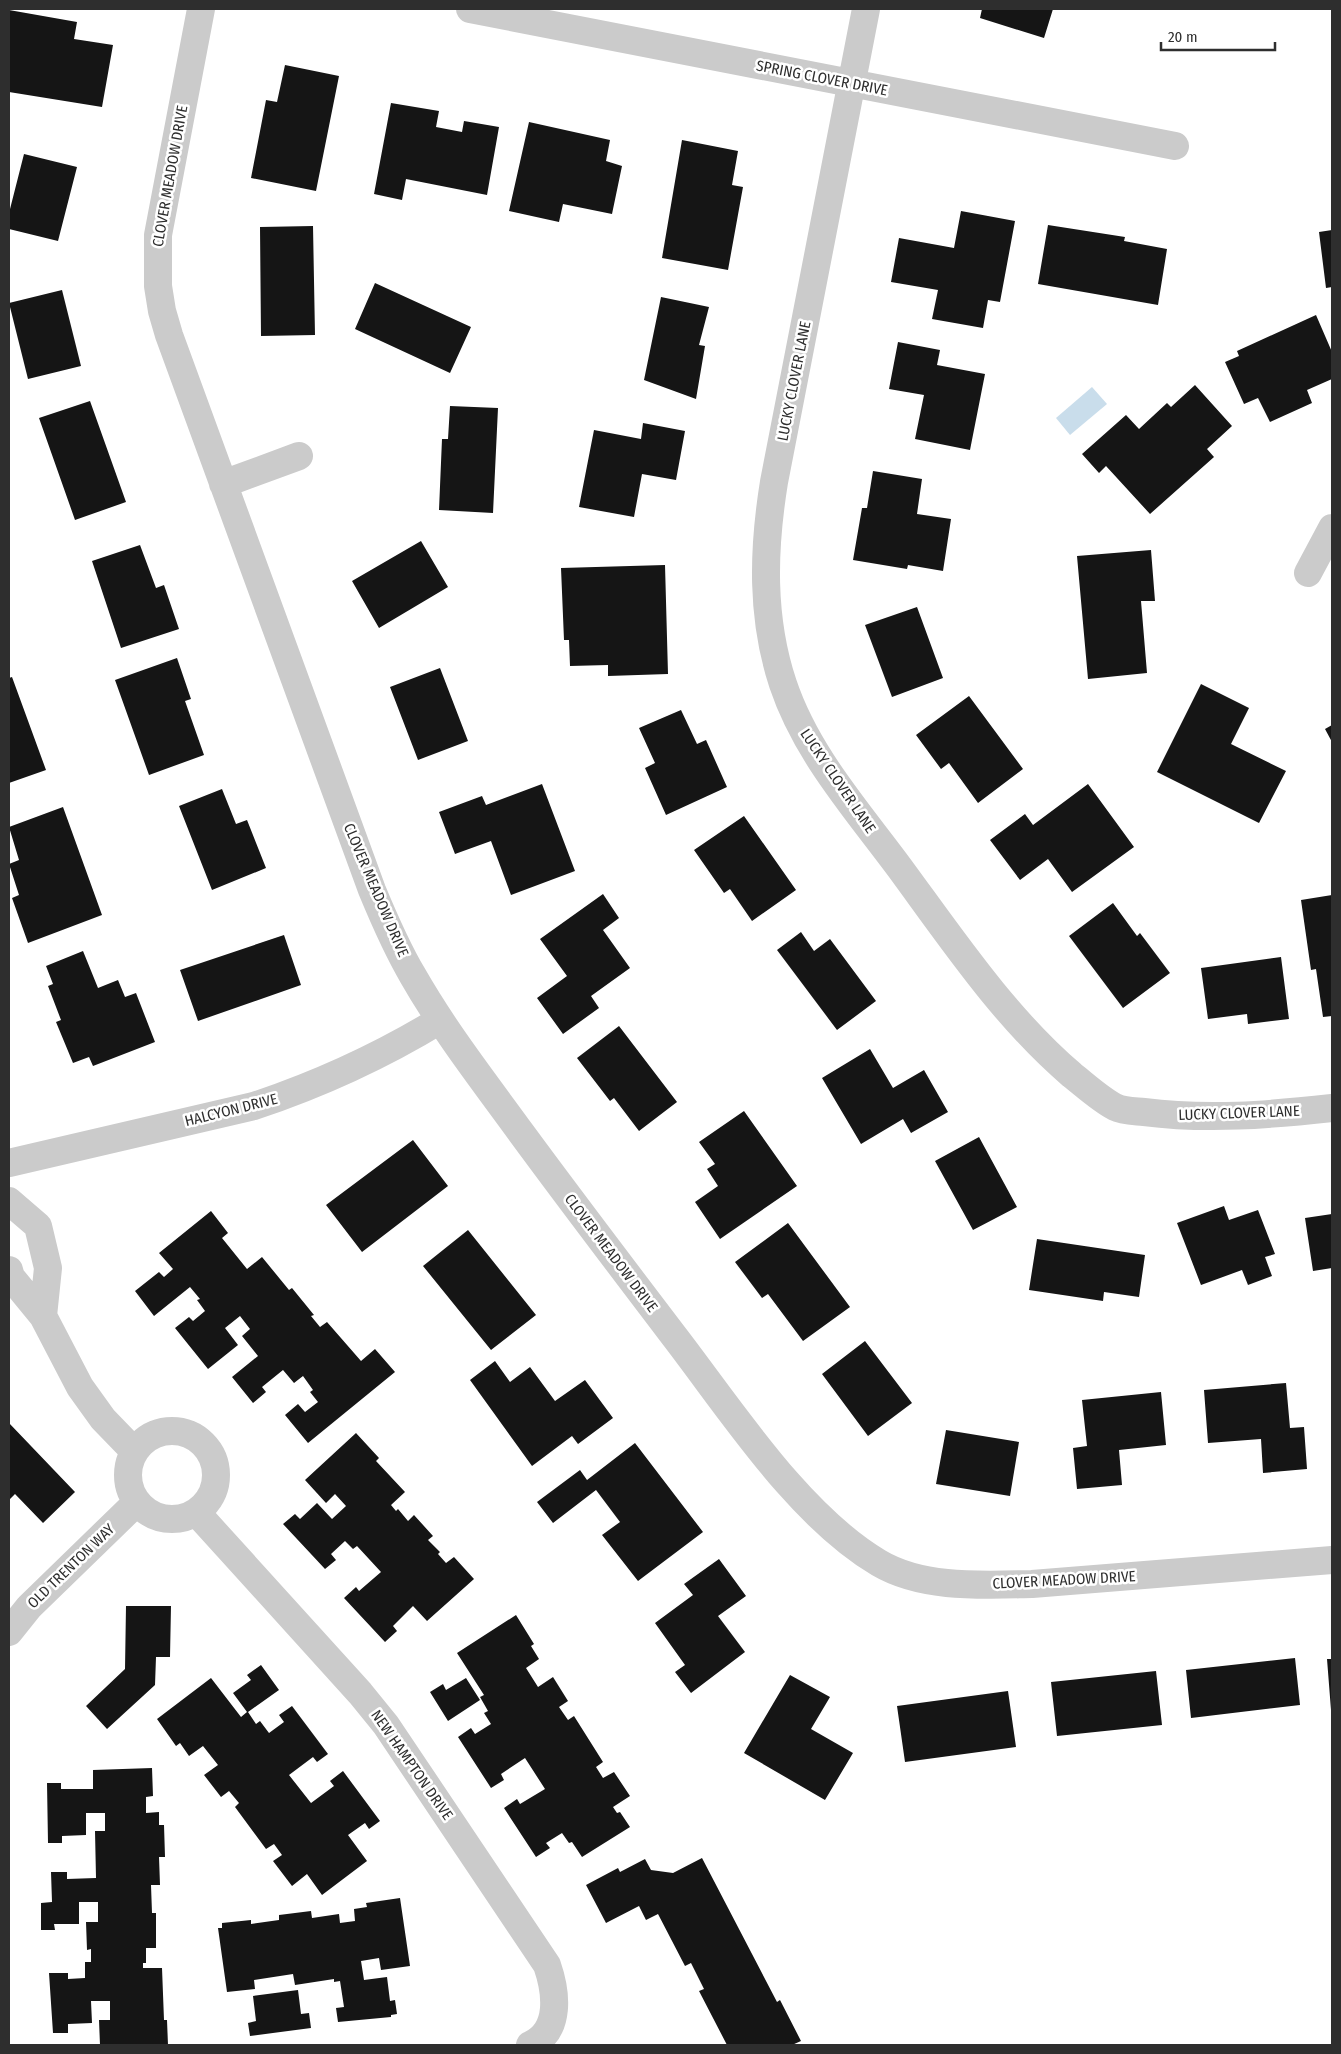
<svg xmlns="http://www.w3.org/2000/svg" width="1341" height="2054" font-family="'Fira Sans Condensed',sans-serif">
  <rect width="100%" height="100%" fill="#fff"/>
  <path fill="#c9ddeb" d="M1092,387l15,17 -37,31 -14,-17z"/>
  <path fill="#151515" d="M982,9h71l-9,29 -64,-20z
    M9,10l68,12 -3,17 39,6 -11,62 -93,-15z
    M285,65l54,11 -23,115 -65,-13 15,-78 11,2z
    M391,103l48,8 -3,16 26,5 2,-11 35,6 -12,68 -81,-16 -4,21 -28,-6z
    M529,122l81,18 -4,21 16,5 -10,48 -49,-10 -4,18 -50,-11z
    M682,140l56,11 -6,34 11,2 -15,83 -66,-12z
    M24,154l53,13 -19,74 -49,-12v-16z
    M961,211l54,10 -15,81 -12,-2 -5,28 -51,-9 6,-29 -47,-8 8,-44 55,10z
    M1048,225l77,12 -1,4 43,8 -9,56 -120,-21z
    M313,226l2,109 -54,1 -1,-109z
    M1332,230v57l-6,1 -7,-56z
    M375,283l96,44 -21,46 -95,-44z
    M62,290l19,76 -53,13 -19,-76z
    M661,297l48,10 -10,38 6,1 -9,53 -52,-19z
    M1316,315l16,37v27l-25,11 5,13 -42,19 -12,-24 -14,6 -19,-42 14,-6 -2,-5z
    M898,342l42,8 -3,15 48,9 -15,76 -55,-11 9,-44 -35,-6z
    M1195,385l37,41 -25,23 7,8 -64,57 -44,-48 -7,7 -17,-19 44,-39 13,14 28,-26 4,4z
    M90,401l36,101 -51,18 -36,-102z
    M450,406l48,2 -5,105 -54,-3 3,-71h6z
    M643,423l42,8 -9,49 -34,-6 -8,43 -55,-10 15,-77 47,9z
    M873,471l49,8 -5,35 34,5 -8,52 -35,-6 -1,4 -54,-9 9,-52h5z
    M421,541l27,46 -69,41 -27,-47z
    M140,545l16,43 8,-3 15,44 -58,19 -29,-87z
    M1151,550l4,51h-14l6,72 -59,6 -11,-123z
    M665,565l3,109 -60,2v-11l-38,1 -1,-26h-5l-3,-72z
    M917,607l26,71 -51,19 -27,-72z
    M177,658l14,41 -6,2 19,54 -55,20 -34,-95z
    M440,668l28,73 -50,19 -28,-73z
    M12,677l34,93 -37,13v-105z
    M1201,684l48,24 -18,36 55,27 -27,52 -102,-51z
    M969,696l54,73 -45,34 -29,-40 -8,6 -25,-34z
    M681,710l16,34 9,-4 21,47 -61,28 -21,-47 10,-5 -16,-35z
    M1332,725v17l-7,-13z
    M542,784l33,87 -64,24 -20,-54 -36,13 -16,-42 43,-16 4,9z
    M1088,784l46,63 -62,45 -24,-33 -28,21 -30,-40 35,-26 8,11z
    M222,789l14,35 11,-4 19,48 -54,22 -33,-84z
    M63,807l39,108 -74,28 -16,-45 7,-3 -10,-31 10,-4 -10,-33z
    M744,816l52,74 -44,31 -22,-32 -6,4 -30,-43z
    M603,894l16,24 -16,12 27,38 -39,28 8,12 -36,26 -26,-36 30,-22 -27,-37z
    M1332,895v121l-9,1 -7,-48 -5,1 -10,-70z
    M1113,903l24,33 3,-3 30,40 -47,35 -54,-72z
    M801,932l13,19 16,-12 46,62 -39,29 -60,-80z
    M284,935l17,50 -103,36 -18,-51z
    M83,951l15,37 20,-8 7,17 11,-4 19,49 -62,24 -4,-9 -16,6 -17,-41 5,-2 -13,-34 5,-2 -7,-18z
    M1281,957l8,62 -41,5 -1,-10 -39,5 -7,-51z
    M619,1026l58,76 -38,29 -25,-33 -4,3 -33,-43z
    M870,1049l23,39 31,-18 24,42 -37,21 -8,-14 -42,25 -39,-66z
    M744,1111l53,75 -77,53 -25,-37 23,-16 -11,-17 8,-5 -16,-22z
    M979,1137l38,70 -44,23 -38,-69z
    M413,1140l35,46 -86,66 -36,-47z
    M1224,1206l5,14 29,-10 17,44 -10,3 7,19 -24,9 -6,-15 -41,15 -24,-62z
    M211,1211l17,22 -6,5 25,31 15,-12 27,33 3,-2 22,27 -3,1 9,11 7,-5 34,39 14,-12 20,23 -87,71 -23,-28 13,-11 7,8 13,-10 -8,-10 3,-2 -10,-14 -9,7 -11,-13 -21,17 4,5 -13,11 -21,-26 26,-21 -16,-20 8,-7 -10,-13 -15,12 13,17 -30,24 -33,-41 14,-11 4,4 12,-10 -8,-11 3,-1 -10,-12 -36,29 -19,-25 24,-19 5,5 9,-8 -14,-16z
    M1332,1214v54l-19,3 -8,-53z
    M788,1223l62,84 -47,34 -35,-47 -6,4 -27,-36z
    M468,1230l68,85 -45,35 -68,-84z
    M1037,1239l108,16 -6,42 -35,-5 -1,9 -74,-11z
    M865,1341l47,62 -44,33 -46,-62z
    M495,1361l15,21 20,-15 25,34 30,-21 28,38 -35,26 -6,-8 -40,30 -62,-86z
    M1286,1383l4,45 14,-1 3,42 -44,4 -2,-34 -53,4 -4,-53z
    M1161,1392l5,53 -47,5 3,35 -45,4 -4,-41 14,-2 -5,-46z
    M9,1423l66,69 -32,31 -28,-29 -6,6z
    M946,1430l73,12 -9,54 -74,-12z
    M356,1433l23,25 -3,3 29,31 -14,13 5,6 2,-2 10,12 6,-6 19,21 -5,4 12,12 -2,2 8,9 8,-6 20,22 -47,42 -14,-15 -20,20 4,5 -12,11 -41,-44 12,-11 3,4 22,-19 -24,-26 -4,3 -8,-8 -14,13 5,6 -11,9 -42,-45 12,-10 5,5 17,-16 15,16 14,-13 -11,-12 -9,9 -21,-23z
    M635,1443l68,89 -65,49 -36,-46 18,-13 -24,-32 -43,33 -16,-21 43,-32 7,10z
    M719,1559l27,37 -28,20 27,36 -54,41 -16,-21 10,-7 -30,-42 38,-28 -9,-11z
    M126,1606h45l-1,51h-14l-1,28 -48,44 -21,-23 39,-37z
    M516,1615l18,29 -3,2 8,13 -13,9 12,19 15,-10 15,24 -9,6 9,13 6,-4 29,46 -7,5 7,11 11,-6 16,24 -17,11 4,6 3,-1 10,15 -48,30 -10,-15 -3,1 -7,-10 -16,10 4,5 -14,9 -32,-49 13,-9 3,5 25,-15 -20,-31 -24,16 3,6 -13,8 -33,-51 13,-9 4,6 16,-10 -7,-11 4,-2 -8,-14 4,-2 -27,-42z
    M1295,1658l5,47 -109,13 -5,-48z
    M1327,1659h5v51h-1z
    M261,1665l18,25 -31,22 8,12 4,-3 9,12 15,-11 -5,-7 13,-9 36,48 -11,8 -4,-5 -24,18 22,28 23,-17 -4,-5 13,-10 37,50 -11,8 -4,-6 -17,12 19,26 -45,34 -15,-21 -15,12 -19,-25 9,-6 -8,-11 -8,5 -31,-42 4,-4 -10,-12 -8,6 -17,-22 14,-10 -15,-19 -14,10 -9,-13 -4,3 -19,-27 54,-41 30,39 6,-5 -14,-19 18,-13 -4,-5z
    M1156,1671l6,54 -105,11 -6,-54z
    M790,1675l40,22 -19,32 42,24 -28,47 -81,-47z
    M466,1678l14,22 -32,21 -18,-29 13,-8 3,6z
    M1008,1691l8,56 -111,15 -8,-56z
    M152,1768l1,28 -7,1v16l13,-1v13h5l1,32h-6l1,28h-9l1,28h4v35h-10v15h-3v5h19l2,52h3l1,25h-68l-1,-25h11v-19h-19l1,22 -24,1v9h-15l-4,-60h19v6l17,-1v-16h6v-13l-4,1 -1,-28h12v-20h-19v22h-25l1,6h-14v-27l11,-1 -1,-30h16v7l29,-1 -1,-47h10v-18h-19v22l-24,1v7h-14l-1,-60h14v6h32v-19z
    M702,1858l75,144 3,-2 21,41 -9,4h-65l-28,-54 5,-2 -13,-26 -6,3 -27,-52 -12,6 -7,-14 -33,17 -20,-38 32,-17 2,4 25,-13 6,11 22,3z
    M400,1898l10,68 -29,4 -2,-12 -18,3 3,19 23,-3 3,24 5,-1 2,14 -6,1v2l-53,5 -2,-14 8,-1 -4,-26 -6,1v-3l-39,6 -2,-11 -39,6 1,9 -28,3 -9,-64h4v-5l29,-3v4l28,-4v-5l32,-4 1,7 27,-4 1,9 15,-2 -1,-12 13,-2 -1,-4z
    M298,1990l3,24 8,-1 2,15 -61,8 -2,-13 8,-2 -3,-25z"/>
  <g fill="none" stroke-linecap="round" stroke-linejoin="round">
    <path stroke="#cbcbcb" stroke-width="28" d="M201,9l-43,226v51l4,25 7,24 203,555c12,29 25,59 41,86 32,56 72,107 109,158 50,68 101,135 152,202 57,74 124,179 205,227 44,26 104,22 153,21l300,-24
      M470,9l705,137
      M866,9l-92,473c-11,68 -13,136 9,202 23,69 73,125 116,183 53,72 105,150 173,208 14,11 28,24 43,32 8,4 20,4 29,5 63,8 125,3 188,-4
      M223,484l76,-28
      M1308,573l24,-45
      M9,1163l245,-57c66,-22 127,-50 186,-86
      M9,1201l29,25 10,42 -5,48
      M9,1270l2,7 32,39 37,71 23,32 31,32
      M128 1475a44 44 0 1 1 88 0a44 44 0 1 1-88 0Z
      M196,1512l164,181 26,32 161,240c9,26 15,66 -17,80
      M9,1632l20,-25 107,-104"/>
  </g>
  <g text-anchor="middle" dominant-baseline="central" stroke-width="5" stroke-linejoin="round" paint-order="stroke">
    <g font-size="15" fill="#2e2e2e" stroke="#fff">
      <text transform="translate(822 78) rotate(11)">SPRING CLOVER DRIVE</text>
      <text transform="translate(170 176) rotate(-80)">CLOVER MEADOW DRIVE</text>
      <text transform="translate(794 381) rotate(-79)">LUCKY CLOVER LANE</text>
      <text transform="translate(838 781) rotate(56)">LUCKY CLOVER LANE</text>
      <text transform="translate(376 890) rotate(67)">CLOVER MEADOW DRIVE</text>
      <text transform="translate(231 1110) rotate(-14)">HALCYON DRIVE</text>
      <text transform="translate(1239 1113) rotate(-2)">LUCKY CLOVER LANE</text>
      <text transform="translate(611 1253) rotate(53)">CLOVER MEADOW DRIVE</text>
      <text transform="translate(71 1566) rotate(-44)">OLD TRENTON WAY</text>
      <text transform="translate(1064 1580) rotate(-3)">CLOVER MEADOW DRIVE</text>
      <text transform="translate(412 1765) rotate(55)">NEW HAMPTON DRIVE</text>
    </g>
  </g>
  <rect width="1341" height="2054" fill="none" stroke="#2e2e2e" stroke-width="20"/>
  <path d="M1161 42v8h114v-8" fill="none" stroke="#2e2e2e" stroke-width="2.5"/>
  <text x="1168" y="42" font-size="15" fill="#2e2e2e" stroke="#ffffff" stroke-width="4" paint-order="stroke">20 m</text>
</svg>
